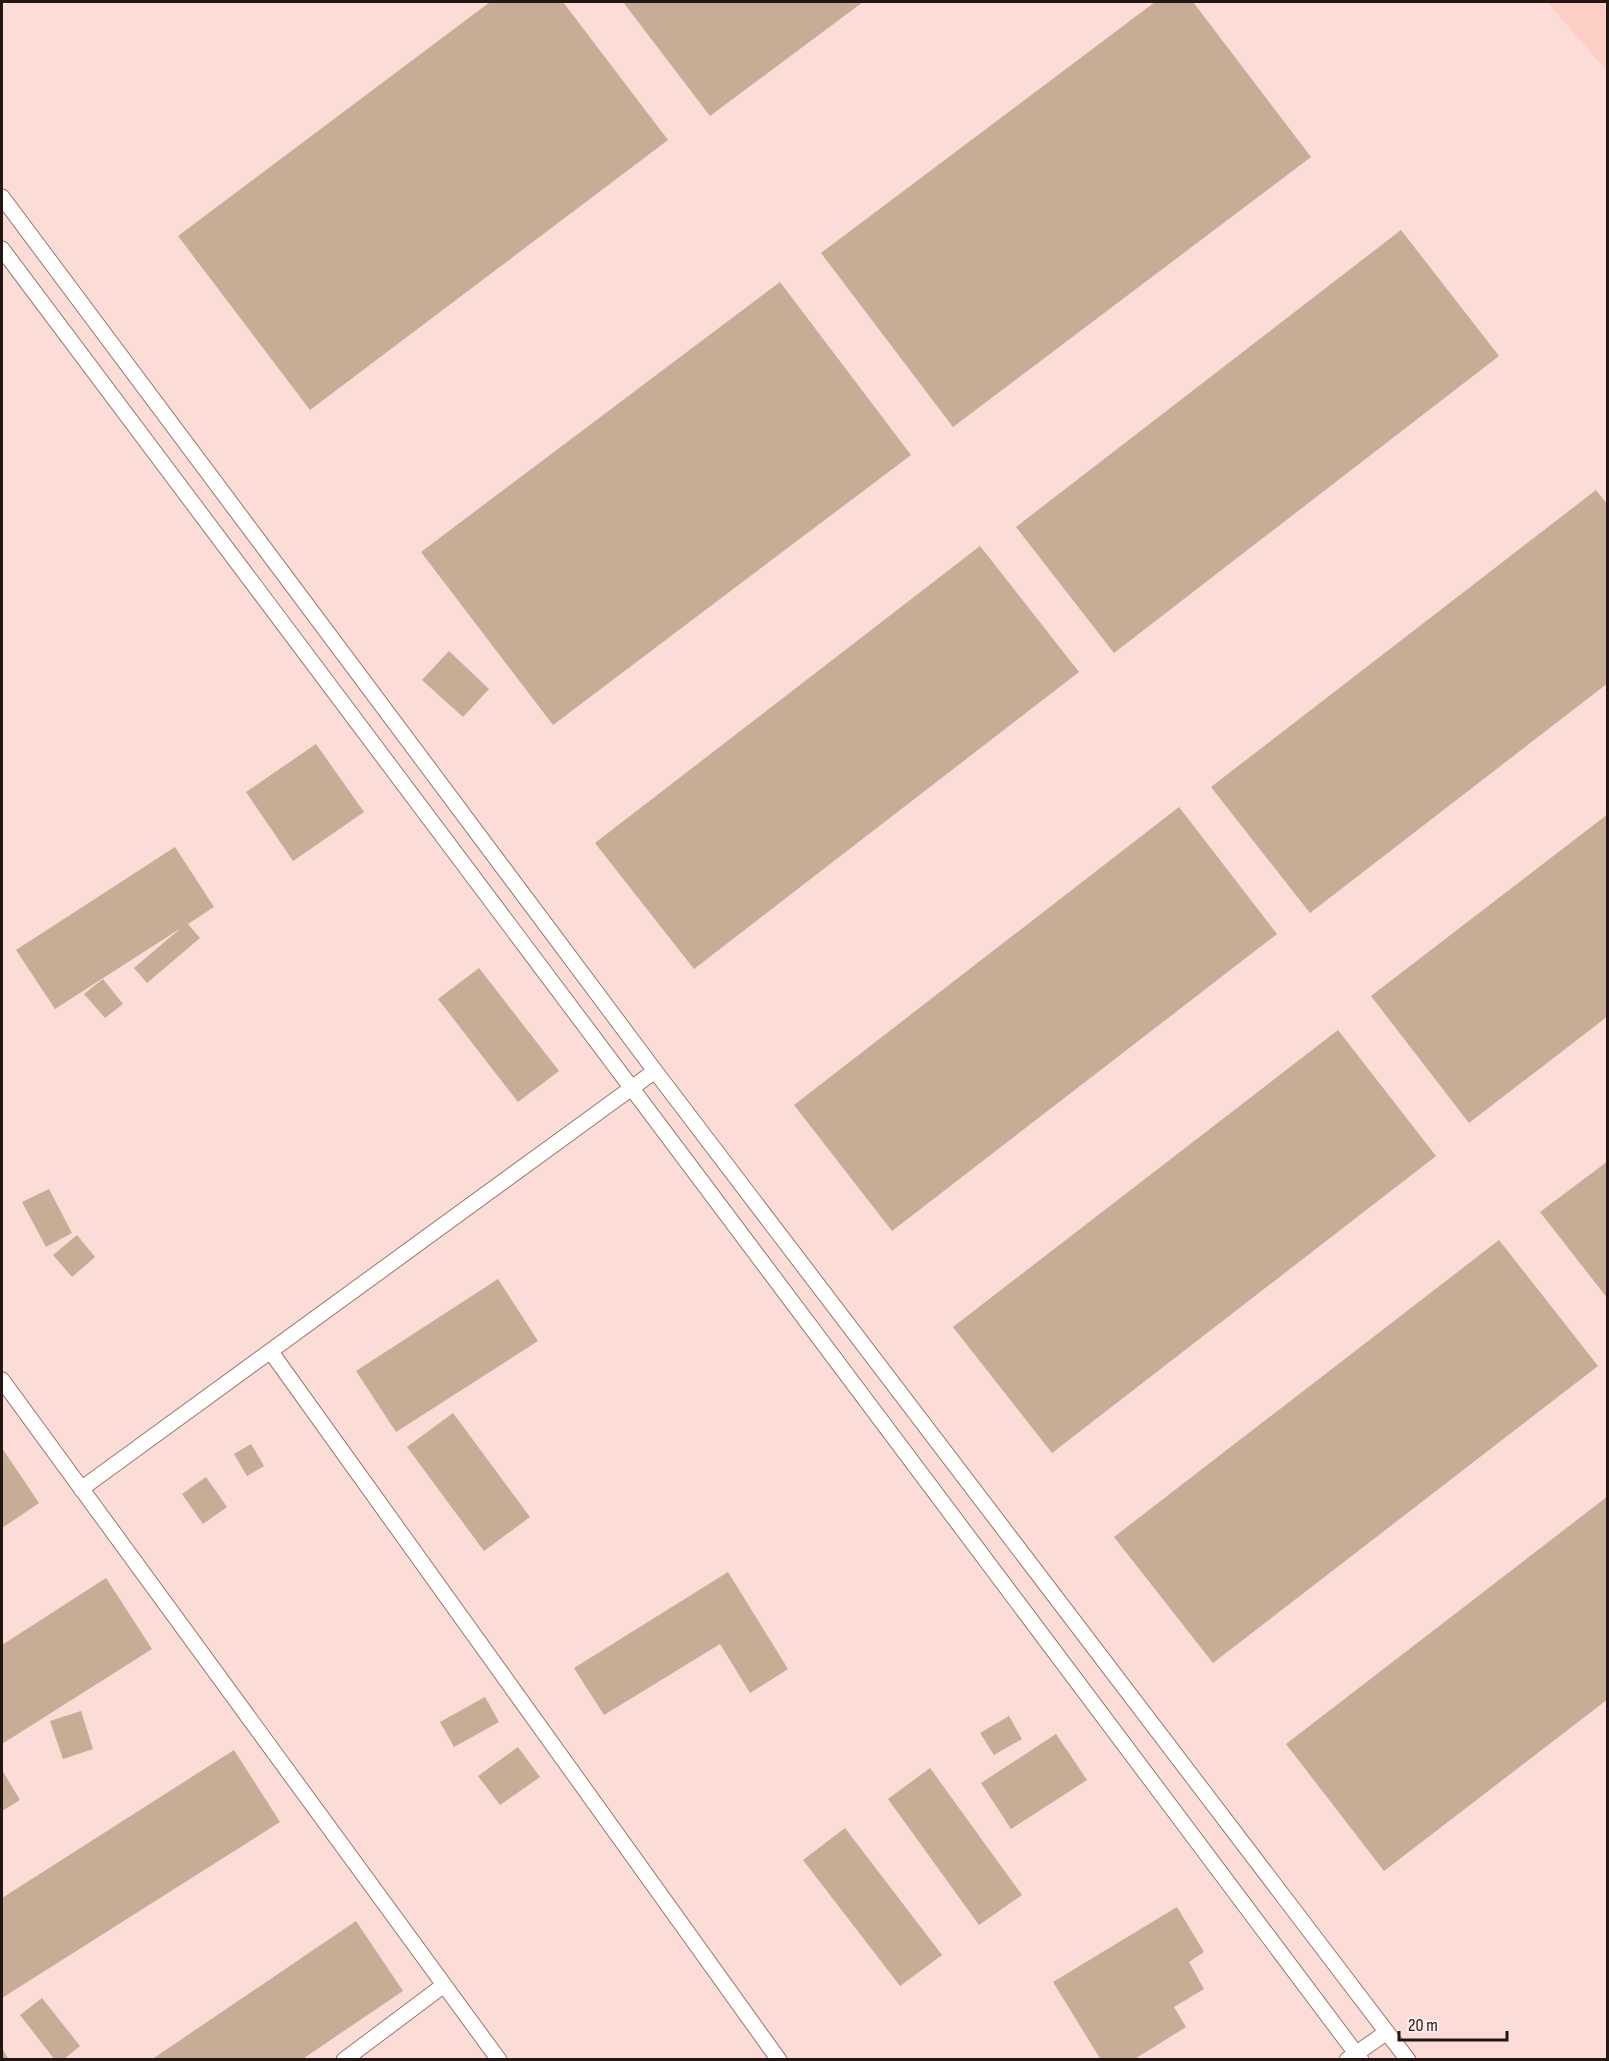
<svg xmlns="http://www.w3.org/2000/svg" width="1609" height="2061" font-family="'Sofia Sans Condensed',sans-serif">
  <rect width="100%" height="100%" fill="#fbdcd6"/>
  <path fill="#fccec5" d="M1547,2h60v69z"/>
  <path fill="#c7ac96" d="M490,2h73l105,138 -358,270 -132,-174z
    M623,2h240l-153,114z
    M1155,2h38l118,155 -358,270 -132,-174z
    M1401,230l98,126 -385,297 -98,-126z
    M780,282l131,173 -358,270 -132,-173z
    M1596,490l12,15v178l-298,230 -99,-126z
    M980,546l99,126 -385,297 -99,-126z
    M449,651l40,38 -26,28 -41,-37z
    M316,744l48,68 -71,49 -47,-69z
    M1179,807l98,127 -385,297 -98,-126z
    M1608,814v202l-139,107 -98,-127z
    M175,847l39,60 -26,17 12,14 -53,45 -13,-15 47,-40 -126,81 -39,-59z
    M479,968l80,103 -41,31 -80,-103z
    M103,979l20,25 -18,14 -21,-24z
    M1338,1030l98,126 -384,297 -99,-126z
    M1608,1161v138l-68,-87z
    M49,1189l23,44 -26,14 -24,-45z
    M77,1235l18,22 -23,20 -19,-22z
    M1499,1240l99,126 -385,297 -99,-126z
    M498,1279l40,62 -142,91 -40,-61z
    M453,1413l77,104 -46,34 -77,-104z
    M251,1444l13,22 -17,10 -13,-22z
    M2,1448l37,55 -37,25z
    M206,1477l21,30 -24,17 -21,-30z
    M1608,1496v203l-224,172 -98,-127z
    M728,1572l60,97 -38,24 -30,-49 -116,71 -30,-47z
    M106,1578l46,71 -150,95v-99z
    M485,1697l14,25 -45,25 -14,-25z
    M81,1711l12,38 -30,10 -13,-38z
    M1009,1716l13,23 -28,16 -14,-22z
    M1056,1734l31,46 -76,49 -30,-46z
    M518,1747l22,30 -40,28 -22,-29z
    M234,1750l46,72 -278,176v-100z
    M930,1768l92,127 -43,30 -91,-126z
    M2,1770l18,30 -18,11z
    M845,1828l97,127 -42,31 -97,-126z
    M1177,1907l27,45 -15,10 15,27 -30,18 12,20 -53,33h-32l-48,-78z
    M356,1921l47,70 -102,69h-150z
    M42,1998l38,48 -17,14h-8l-35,-45z
    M2,2048l7,12h-7z"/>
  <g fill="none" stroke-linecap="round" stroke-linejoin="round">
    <defs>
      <path id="lane" d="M2,197l653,874 753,989
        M2,249l1359,1811
        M271,1352l508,708
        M2,1380l497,680
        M81,1489l574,-418
        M344,2060l100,-75
        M1347,2060l40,-28"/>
    </defs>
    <use href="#lane" stroke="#997770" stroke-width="17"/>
    <use href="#lane" stroke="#fff" stroke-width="15"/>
  </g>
  <rect width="1609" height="2061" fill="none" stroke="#231614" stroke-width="6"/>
  <path d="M1399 2031v9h108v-9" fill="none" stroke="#231614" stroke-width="3"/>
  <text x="1408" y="2031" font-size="18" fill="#231614" stroke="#fdedea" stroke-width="4.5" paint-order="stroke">20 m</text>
</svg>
